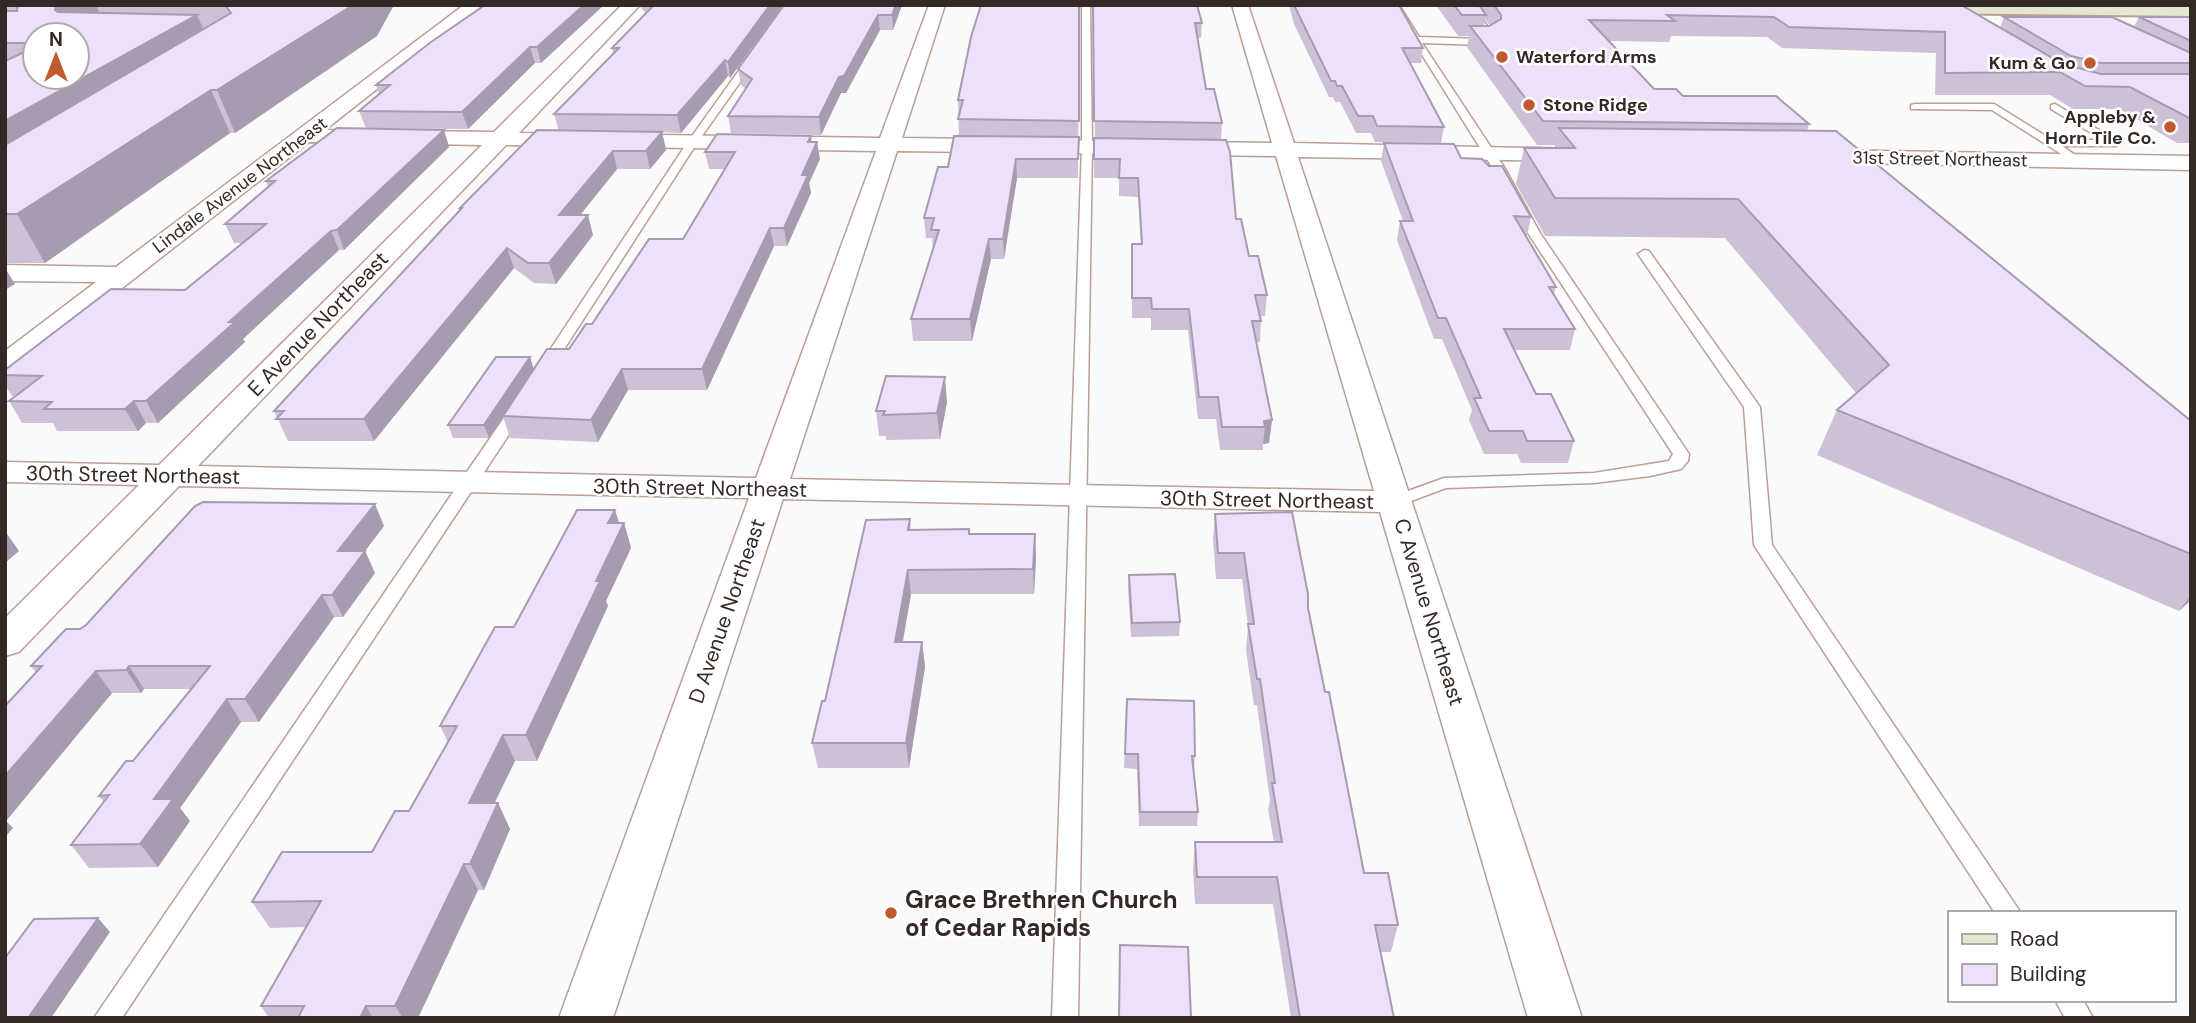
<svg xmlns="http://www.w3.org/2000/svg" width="2196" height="1023" font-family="'DM Sans',sans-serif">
  <rect width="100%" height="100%" fill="#fafafa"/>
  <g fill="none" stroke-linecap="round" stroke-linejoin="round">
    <defs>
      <path id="lane" d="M1082,5h8l2,141 -14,872h-26l30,-872z
        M1391,5h8l20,32 63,2 4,-3 -22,-31h8l23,32 -11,8 -62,-2 82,124 36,66 149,221 -1,7 -7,8 -31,7 -56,7 -148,5 -51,19 -9,-5 3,-4 55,-20 150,-5 75,-12 4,-7 -145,-221 -36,-66z
        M750,55l8,2 -61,86 -145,225 -7,4 -5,-1 -2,-3 149,-225z
        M1915,104h79l58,36h51l-52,-31v-4l4,-1 66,39 -5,3h-54l19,13 2,2 -6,3 -85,-54 -81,-1v-4z
        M1644,250l5,1 111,156 12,138 249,368h-26l-241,-368 -10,-138 -106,-153z
        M518,404l8,5 -404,609h-28l418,-612z
        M2055,1000h28l10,18h-28z"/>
      <path id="street" d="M464,5h19l-158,125 169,2 128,-127h18l-121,128 361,5 49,-133h16l-43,133 370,5 -40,-138h16l46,138 285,6 3,5 -3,5 -8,2 -273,-4 284,861h-54l-148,-506 -597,-13 -170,519h-54l190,-520 -570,-12 -160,166 -14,4v-38l134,-133 -134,-3v-20l154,3 323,-320 -173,-3 -293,229 -11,3v-23l91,-69 -91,-1v-16l111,2zM506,145l370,6 -120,327 -558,-12zM897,151l379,5 98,335 -584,-12z
        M1820,150l371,6v14l-379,-8 -3,-5 3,-5z"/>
      <path id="secondary" d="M1905,5h286v11l-278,-3 -7,-2z"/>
    </defs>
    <use href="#lane" stroke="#bc9e93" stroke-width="3"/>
    <use href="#street" stroke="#bc9e93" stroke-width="3"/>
    <use href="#secondary" stroke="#bc9e93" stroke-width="4"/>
    <use href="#lane" fill="#fff" fill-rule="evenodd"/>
    <use href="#street" fill="#fff" fill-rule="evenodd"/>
    <use href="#secondary" fill="#e3e7d0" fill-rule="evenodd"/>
  </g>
  <path fill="#cdc0d7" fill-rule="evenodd" d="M5,5h389l-17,31 -142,97h-5l-185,130h-40zM35,35l42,42h-42z
    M604,5l-63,58h-6l-67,66 -102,-1 -7,-17 20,-17 -3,-9z
    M640,5h143l-53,73 -2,-2 -47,57 -19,-1 4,18 -16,19h-33l-37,46 13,20 -37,49 -22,-1 -20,-15 -140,173h-86l-14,-30 187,-201 -1,-2 99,-77 -5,-17 59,-61 -1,-5 34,-35 -5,-5z
    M902,5l-9,25h-13l-34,63h-5l-20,42 -90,-2 -3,-17 18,-27 -5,-4 -3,-16z
    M1079,5l-1,173h-61l-13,81h-13l-19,82h-59l-2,-22 22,-70 -1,-11h-6l-2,-20 24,-51 11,-31 -1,-36z
    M1093,5l109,18 -1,15h-3l8,51 16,34 -1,17 -126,-2z
    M1289,5h110l24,43 -2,15h-11l34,64 -3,16 -66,-1 -4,-9h-15l-16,-31h-5l-2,-5h-4l-35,-73z
    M1436,5h525l39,23 4,-11 130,10 5,-10h52v126h-14l-58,-34h-46l-23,-14h-115l1,-42 -154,-5 -15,-11 -96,-1 -2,6 -60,-1 45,48 155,35 -2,7 384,290v179l-12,11 -362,-156 20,-45 19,-17 -131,-155 -180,-2 -29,-52 8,-36h31v-3h-18l-70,-98 2,-11h-11zM1485,19l5,7h-6z
    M444,130l5,17 -105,103h-5l-96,89 2,3 -87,81h-12l-8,8h-81l-4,-8h-31l-13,-22 5,-5h-2l-7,-11v-15l180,-80 57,-47h-8l-9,-19 43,-37 -2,-6z
    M811,136v6l9,17 -11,24 2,10 -24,53h-13l-67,144h-79l-30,52 -88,-4 -7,-21 -14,21h-36l-5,-13 82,-68 4,13 35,-21 23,-25 91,-85 42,-70h-16l-4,-17z
    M1094,138l142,81 13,37 18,39 -2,21h-5l1,5 -1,21h-4l16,78 -3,23 -6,1v6h-43l-4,-31h-18l-10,-89h-37v-12h-19v-74h9l-3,-47 -19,-1v-18h-25z
    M1384,143l77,15 70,59 -4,19h-2l31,51 -2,7 21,35 -5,21h-56l22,44 38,47 -6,22h-47l-4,-9h-33l-15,-34 3,-10 -30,-71h-8l-37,-99 3,-19h3l-22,-60z
    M947,402l-7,37 -54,1v-4h-7l-3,-25z
    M1215,514l93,94 56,265 34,52 -7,27h-11l14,66h-103l-18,-114h-78l-2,-35 2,-27h79l-6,-32 2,-10 -13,-95h-3l-8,-54 2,-25 -6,-47h-26l-3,-40z
    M910,519l1,11 58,-1 1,5h65l1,24 -2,36h-123l-8,48h19l3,25 -16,101h-91l-6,-25 13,-42z
    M619,523h5l7,25 -25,53 2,5 -71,155h-22l-21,42h4l12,26 -26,61h-6l-60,128h-149l-8,-12 45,-79 -36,1 -18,-26 120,-50 37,-41 39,-69 -8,-16 74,-99z
    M384,526l-19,25 10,22 -32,44h-9l-75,105h-18l-61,86 10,13 -32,46 -69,1 -18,-23 33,-43 -5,-6 34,-35 59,-72h-48l-3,4h-29l-106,128 7,7 -8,9v-131l31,-33 -5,-7 49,-37z
    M1129,575l51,47 -1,14 -48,1 -3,-49z
    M1127,699l68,57 -1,14 4,42 -1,14h-58l-2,-57 -13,-1z"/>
  <path fill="#a79caf" d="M56,5h40l7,15 -27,13 -21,-23z
    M353,5h41l-17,31 -142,97 -18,-43z
    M584,5h20l-63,58 -4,-16z
    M770,5h13l-53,73 -2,-16z
    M896,5h6l-9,25 -1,-15z
    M197,15l17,38 -209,128v-60z
    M878,15l2,15 -34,63h-5l-20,42 -2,-18 20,-40z
    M530,47l5,16 -67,66 -6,-17z
    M725,60l3,16 -47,57 -4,-18z
    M211,90l19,43 -185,130 -28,-49z
    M444,130l5,17 -105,103 -7,-20z
    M662,132l4,18 -16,19 -4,-18z
    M811,136l2,16 4,-10 3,17 -11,24 2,10 -24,53 -3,-18 18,-53 6,-33z
    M613,151l4,18 -52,65 -6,-19z
    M1016,159l1,19 -13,81 -1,-20z
    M588,215l5,20 -37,49 -7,-21z
    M770,228l4,18 -67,144 -5,-21z
    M331,231l8,19 -96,89 2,3 -87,81 -12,-22 83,-79z
    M989,239l2,20 -19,82 -2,-22z
    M507,248l7,20 -140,173 -10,-22z
    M5,268l10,16 -10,6z
    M530,357l4,13 -45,68 -5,-13z
    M622,369l6,21 -30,52 -7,-22z
    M945,377l2,25 -7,37 -3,-26z
    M134,401l12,22 -8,8 -13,-22z
    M1272,420l-3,23 -6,1 2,-17 -1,-6z
    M375,504l9,22 -19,25 10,22 -32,44 -11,-22 6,-44z
    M615,510l6,19 3,-6 7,25 -25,53 2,5 -71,155 -11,-26 82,-212z
    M5,531l14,20 -14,12z
    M1035,534l1,24 -2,36 -1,-25z
    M908,570l3,24 -13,73 -3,-25z
    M322,595l12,22 -75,105 -14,-23z
    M2191,595v5l-12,11z
    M922,642l3,25 -16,101 -3,-25z
    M129,666l15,23 -3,4 -15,-23z
    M96,671l16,22 -106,128 7,7 -8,9v-61z
    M227,699l14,23 -61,86 10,13 -32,46 -18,-23 14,-45z
    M503,735l12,26 -33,68 -13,-26z
    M498,803l12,26 -26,61 -14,-26z
    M464,864l14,26 -60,128h-15l-8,-12z
    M98,918l12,14 -59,86h-23z
    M366,1006l7,12h-13z"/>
  <path fill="#eedffa" stroke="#a79caf" stroke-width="2" d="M18,5h38l-1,5 3,2 139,3 -192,106v-60l30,-14v30h42v-42h-42v8h-30v-32h12z
    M225,5h128l-136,85h-6l-194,124h-12v-69l226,-132z
    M485,5h99l-47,42h-7l-68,65 -103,-1 31,-26h-14l55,-43z
    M650,5h120l-42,57 -3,-2 -48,55 -123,-1 65,-66h-7l40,-41z
    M784,5h112l-4,10h-14l-34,61 -5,1 -20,40 -91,-1 24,-37 -14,-10z
    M981,5h98v116l-121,-2 5,-19h-5l13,-63z
    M1093,5h104l5,18h-7l11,66h8l8,34 -128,-2z
    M1294,5h105l24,43h-21l42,79 -67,-1 -4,-10h-15l-16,-30h-5l-2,-5h-4z
    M1454,5h25l7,10h-24z
    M1494,5h467l102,59 38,10h90v45l-61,-32 -45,-1 -25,-14 -115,1v-41l-156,-5 -15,-10 -107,-2 8,6 -86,-1 65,69h22l7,7h93l33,28 -266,-3 -73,-95h19l12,-7v-4z
    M2004,17h108l79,36v10h-90l-30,-7z
    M2139,17h52v24z
    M337,128l107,2 -107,100 -6,1 -102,91h6l-89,79h-12l-9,8h-81l8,-7 -43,-1 33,-25 -37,-1v-5l106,-81 74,1 81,-66h-41l50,-43h-9z
    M1559,128l277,3 355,290v133l-354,-144 52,-45 -151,-166 -183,-1 -31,-50h51z
    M537,130l125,2 -16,19h-33l-54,64h29l-39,48h-21l-21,-15 -143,171h-88l8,-8h-10l188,-203h-2z
    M717,134l94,2 -3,6h9l-15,33h6l-24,53h-14l-68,141h-80l-31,51 -88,-4 44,-67h22l17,-25h6l57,-85h34l52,-87h-30z
    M954,136l125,1 -1,22h-62l-13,80h-14l-19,80h-59l28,-89h-8l3,-12h-10l14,-51h10z
    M1094,138l132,2 4,12 6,67h5l8,37h9l9,39h-12l6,26h-9l20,99 -8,1 1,6h-43l-4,-30h-19l-10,-88h-37l-1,-11h-19v-54h10l-4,-66h-19l1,-19h-26z
    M1384,143l70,1 7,14 21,1 7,7h13l29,51 -17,-1 42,71h-7l26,42h-71l32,65h15l23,47h-47l-4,-10h-34l-15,-33h7l-35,-80h-8l-38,-97h13z
    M496,357h34l-46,68h-36z
    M886,376l59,1 -8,36 -54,2 2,-4h-9z
    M203,502l172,2 -37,47h27l-33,44h-10l-77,104h-18l-73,100h19l-33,45 -69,1 38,-50 -10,1 27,-35h7l77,-95h-81l-3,4 -30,1 -91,105v-70l37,-40h-11l35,-37h14l6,-4 109,-119z
    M577,510h38l-7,13h16l-28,58h4l-74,154h-23l-34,68h29l-28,61h-6l-69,142h-29l-6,12h-62l6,-12h-43l60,-105 -69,1 30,-50h90l23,-41h14l48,-85h-17l55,-99h19z
    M1292,512l16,82v14l17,84h4l35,181h24l10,52h-23l19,93h-94l-23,-141h-80l-2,-35h87l-10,-59h3l-15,-104h-3l-9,-55h6l-10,-71h-26l-3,-39z
    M910,519l-2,11 61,-1v5h66l-2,35 -125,1 -13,72h27l-16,101h-94l10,-42h3l41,-181z
    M1175,574l5,48 -48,1 -3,-48z
    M1127,699l67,2 1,55h-3l6,56h-58l-2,-58h-13z
    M98,918l-70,100h-23v-60l29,-39z
    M1120,945l68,2 3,71h-72z"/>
  <g fill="#c0592e" stroke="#fff" stroke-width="2.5">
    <circle cx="1502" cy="57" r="7"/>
    <circle cx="2090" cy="63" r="7"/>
    <circle cx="1529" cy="105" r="7"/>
    <circle cx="2170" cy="127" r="7"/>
    <circle cx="891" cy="913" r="7"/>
  </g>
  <g text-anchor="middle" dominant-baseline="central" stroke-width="5" stroke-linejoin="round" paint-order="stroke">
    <g font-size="18" font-weight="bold" fill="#352925" stroke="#fff" text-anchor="start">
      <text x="1516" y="57">Waterford Arms</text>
      <text x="2076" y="63" text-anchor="end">Kum &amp; Go</text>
      <text x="1543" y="105">Stone Ridge</text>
      <text x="2156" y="117" text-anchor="end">Appleby &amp;<tspan x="2156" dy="21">Horn Tile Co.</tspan></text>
    </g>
    <g font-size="18" fill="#352925" stroke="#fff">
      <text transform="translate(1940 159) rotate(1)">31st Street Northeast</text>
      <text transform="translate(240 185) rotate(-37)">Lindale Avenue Northeast</text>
    </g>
    <g font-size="21" fill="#352925" stroke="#fff">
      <text transform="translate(318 324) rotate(-46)">E Avenue Northeast</text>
      <text transform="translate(133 475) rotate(1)">30th Street Northeast</text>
      <text transform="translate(700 488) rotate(1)">30th Street Northeast</text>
      <text transform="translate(1267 500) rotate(1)">30th Street Northeast</text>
      <text transform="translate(727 611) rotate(-71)">D Avenue Northeast</text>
      <text transform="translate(1429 612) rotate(73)">C Avenue Northeast</text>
    </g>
    <g font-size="24" font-weight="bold" fill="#352925" stroke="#fff" text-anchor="start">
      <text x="905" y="899">Grace Brethren Church<tspan x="905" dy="28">of Cedar Rapids</tspan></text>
    </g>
  </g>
  <rect width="2196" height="1023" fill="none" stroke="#352925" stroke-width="14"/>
  <rect x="1948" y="911" width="228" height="91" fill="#ffffff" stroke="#aea9a8" stroke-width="2"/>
  <rect x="1962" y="934" width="35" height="10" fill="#e3e7d0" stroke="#aea9a8" stroke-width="2"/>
  <text x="2010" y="946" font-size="21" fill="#352925">Road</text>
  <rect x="1962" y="964" width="35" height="21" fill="#eedffa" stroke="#aea9a8" stroke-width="2"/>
  <text x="2010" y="981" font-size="21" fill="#352925">Building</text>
  <g transform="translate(56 56)"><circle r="33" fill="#ffffff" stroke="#aea9a8" stroke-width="2"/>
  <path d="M0-5L12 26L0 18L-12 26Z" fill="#c0592e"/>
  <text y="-10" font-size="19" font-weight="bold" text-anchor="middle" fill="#352925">N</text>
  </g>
</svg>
